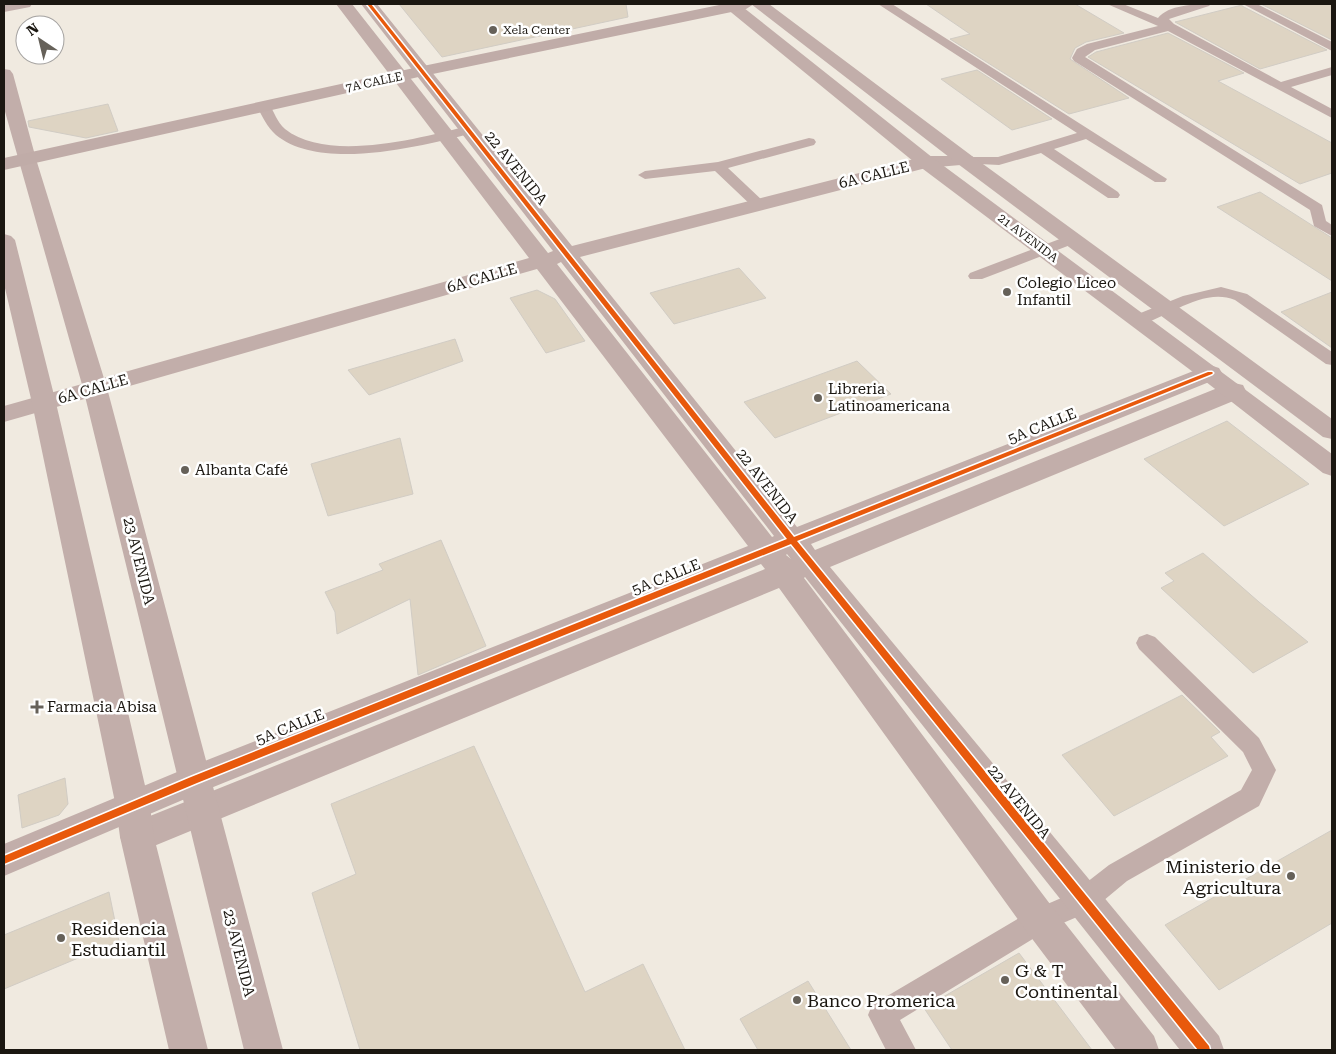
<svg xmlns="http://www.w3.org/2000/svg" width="1336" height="1054" font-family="'Roboto Serif',serif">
  <rect width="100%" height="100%" fill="#f0eae0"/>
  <path fill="#ded4c3" stroke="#d1ccc4" d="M399,4h227l2,13 -186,40z
    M926,4h149l49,29 -38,9 -11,6 -5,11 59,39 -60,16 -119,-75 20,-5z
    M1261,4h71v36z
    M1242,5v1l85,44 -67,19 -85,-47z
    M1168,33l76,40 -26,8 114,62v30l-32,11 -212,-127 8,-5z
    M977,70l75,49 -40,11 -71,-51z
    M108,104l10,27 -32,7 -57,-11 -1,-6z
    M1260,192l72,46v43l-115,-74z
    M739,268l27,30 -92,26 -24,-31z
    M537,290l18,9 30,42 -39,12 -36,-55z
    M1332,292v56l-51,-36z
    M455,339l8,22 -94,34 -21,-25z
    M857,361l34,33 -116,44 -31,-36z
    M1227,421l82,63 -85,42 -80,-67z
    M400,438l13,56 -85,22 -17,-52z
    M441,540l45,106 -68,29 -8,-76 -73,35 -2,-22 -10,-20 58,-22 -4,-6z
    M1203,553l56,49 49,40 -55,31 -92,-85 13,-7 -9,-8z
    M1182,695l38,37 -9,5 17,19 -114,60 -52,-61z
    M474,746l111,246 58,-28 42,86h-325l-48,-157 44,-19 -25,-70z
    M65,778l3,26 -9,11 -37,13 -4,-33z
    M1332,830v93l-113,67 -54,-65z
    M109,892l10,49 -115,48v-54z
    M1019,953l73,97h-140l-28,-42z
    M808,981l43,69h-93l-18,-31z"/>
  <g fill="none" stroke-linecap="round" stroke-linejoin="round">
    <path fill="#c2aeaa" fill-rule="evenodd" d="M878,4h14l275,175 -2,3h-10l-69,-43 -32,10 64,43 2,3 -2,3h-10l-67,-45 -42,12 -39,-2 -2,-3 2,-3h38l79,-24z
      M1107,4h16l35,14c10,-13 37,-14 53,-14l-2,2 -40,13 5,5 107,58 51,-15v8l-41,12 41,22v9l-164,-87 -73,19 -10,7 237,148 4,16 6,4v11l-18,-10 -4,-16 -236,-149 -2,-3 5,-9 10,-5 71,-18z
      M1243,4h14l75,38v9z
      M264,102l5,1c5,9 8,19 16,26 43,34 135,9 183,-3l7,4 -2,3c-51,13 -152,39 -197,2 -9,-8 -14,-19 -19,-29z
      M809,138l5,1 2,3 -2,3 -86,23 36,34 2,3 -2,3h-10l-39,-37 -70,8 -7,-4 7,-4 73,-9z
      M1073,234l8,5 -3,3 -96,37h-12l-2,-3 2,-3z
      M1221,287l26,7 85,58v13l-6,-1 -91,-64c-32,-13 -66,17 -96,25l-6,-1 -2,-4 2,-4 50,-20z
      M1147,634l8,3 104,101 17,32 -17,36 -132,75 -36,30 -42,18 -149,91 16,30h-30l-18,-35 4,-10 159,-94 42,-18 36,-28 132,-75 11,-20 -9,-18 -104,-103 -3,-6 3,-6z"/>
    <path fill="#c2aeaa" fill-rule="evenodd" d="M4,4h28l-2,3 -26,5z
      M336,4h16l196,249 5,-2 -192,-247h16l195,242 354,-90h46l3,4 -3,4 -46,4 -346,89 217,270 404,-159 9,-3 9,3 3,5 -3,5 -408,166 4,6 410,-165 9,-2 9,2 3,6 -3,6 -413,170 389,469 5,14h-44l-375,-473 -1,1 249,330 101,128 5,14h-43l-89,-118 -248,-344 -642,265 -12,-5 -5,-11 5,-11 640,-257 -4,-5 -555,226 -202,86v-32l178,-74 566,-224 -211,-277 -533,153v-16l525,-148zM561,262l213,274 -2,1 -215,-273zM787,554l4,5 -5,-4z"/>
    <path fill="#c2aeaa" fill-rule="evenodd" d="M721,4h18l194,154 399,296v22l-9,-3 -122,-95 -282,-212z
      M751,4h18l203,152 360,263v20l-9,-2 -365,-273z
      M4,69l6,1 3,4 23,85 71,229 176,662h-39l-161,-662 -79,-280z
      M4,234l7,2 4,4 41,163 94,404 4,30 54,213h-39l-49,-213 -4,-30 -84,-404 -28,-119z"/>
    <path fill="#c0aca8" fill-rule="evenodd" d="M724,4h30l-8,5 -323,67 -419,94v-12l419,-92z"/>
    <defs>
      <path id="cycleway" d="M367,4h4l423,533 414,-165h4l1,1 -1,1 -415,167 412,505 1,4h-12l-407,-506 -594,239 -193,81v-8l187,-79 596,-238z"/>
    </defs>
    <use href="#cycleway" stroke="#fff" stroke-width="3"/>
    <use href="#cycleway" fill="#e8590c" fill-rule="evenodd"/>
  </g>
  <g fill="#666159" stroke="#fff" stroke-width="2">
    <circle cx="493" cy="30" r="5"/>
    <circle cx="1007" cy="292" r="5"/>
    <circle cx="818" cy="398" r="5"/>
    <circle cx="185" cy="470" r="5"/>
    <path d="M34.5 699.5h5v5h5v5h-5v5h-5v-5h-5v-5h5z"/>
    <circle cx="1291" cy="876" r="5"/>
    <circle cx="61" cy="938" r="5"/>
    <circle cx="1005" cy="980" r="5"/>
    <circle cx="797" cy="1000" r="5"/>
  </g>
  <g text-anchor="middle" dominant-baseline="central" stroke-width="5" stroke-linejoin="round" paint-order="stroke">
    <g font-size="12" fill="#1b1711" stroke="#fff" text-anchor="start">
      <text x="503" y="30">Xela Center</text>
    </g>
    <g font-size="12" fill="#1b1711" stroke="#fff">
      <text transform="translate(374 82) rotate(-12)">7A CALLE</text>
      <text transform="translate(1028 238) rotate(37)">21 AVENIDA</text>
    </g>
    <g font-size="15" fill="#1b1711" stroke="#fff">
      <text transform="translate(516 168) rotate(51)">22 AVENIDA</text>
      <text transform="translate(874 175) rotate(-14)">6A CALLE</text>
      <text transform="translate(482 278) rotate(-16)">6A CALLE</text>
      <text transform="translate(93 389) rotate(-16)">6A CALLE</text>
      <text transform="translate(1042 426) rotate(-22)">5A CALLE</text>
      <text transform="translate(767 486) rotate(52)">22 AVENIDA</text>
      <text transform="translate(139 561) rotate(76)">23 AVENIDA</text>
      <text transform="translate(666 577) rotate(-22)">5A CALLE</text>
      <text transform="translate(290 727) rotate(-22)">5A CALLE</text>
      <text transform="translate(1019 802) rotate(51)">22 AVENIDA</text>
      <text transform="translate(239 953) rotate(76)">23 AVENIDA</text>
    </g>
    <g font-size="15" fill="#1b1711" stroke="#fff" text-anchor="start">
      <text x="1017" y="283">Colegio Liceo<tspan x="1017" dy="17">Infantil</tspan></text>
      <text x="828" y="389">Libreria<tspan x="828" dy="17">Latinoamericana</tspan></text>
      <text x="195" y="470">Albanta Café</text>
      <text x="47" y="707">Farmacia Abisa</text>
    </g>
    <g font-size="18" fill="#1b1711" stroke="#fff" text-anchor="start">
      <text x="1281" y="866" text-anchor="end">Ministerio de<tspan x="1281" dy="21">Agricultura</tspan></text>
      <text x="71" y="928">Residencia<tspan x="71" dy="21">Estudiantil</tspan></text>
      <text x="1015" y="970">G &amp; T<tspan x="1015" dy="21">Continental</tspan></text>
      <text x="807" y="1000">Banco Promerica</text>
    </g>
  </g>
  <rect width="1336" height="1054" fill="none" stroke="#1b1711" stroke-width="10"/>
  <g transform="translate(40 40) rotate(325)"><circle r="24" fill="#ffffff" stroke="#a4a2a0"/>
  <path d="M0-4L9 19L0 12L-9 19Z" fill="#666159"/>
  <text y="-8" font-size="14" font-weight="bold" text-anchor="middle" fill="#1b1711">N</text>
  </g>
</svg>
